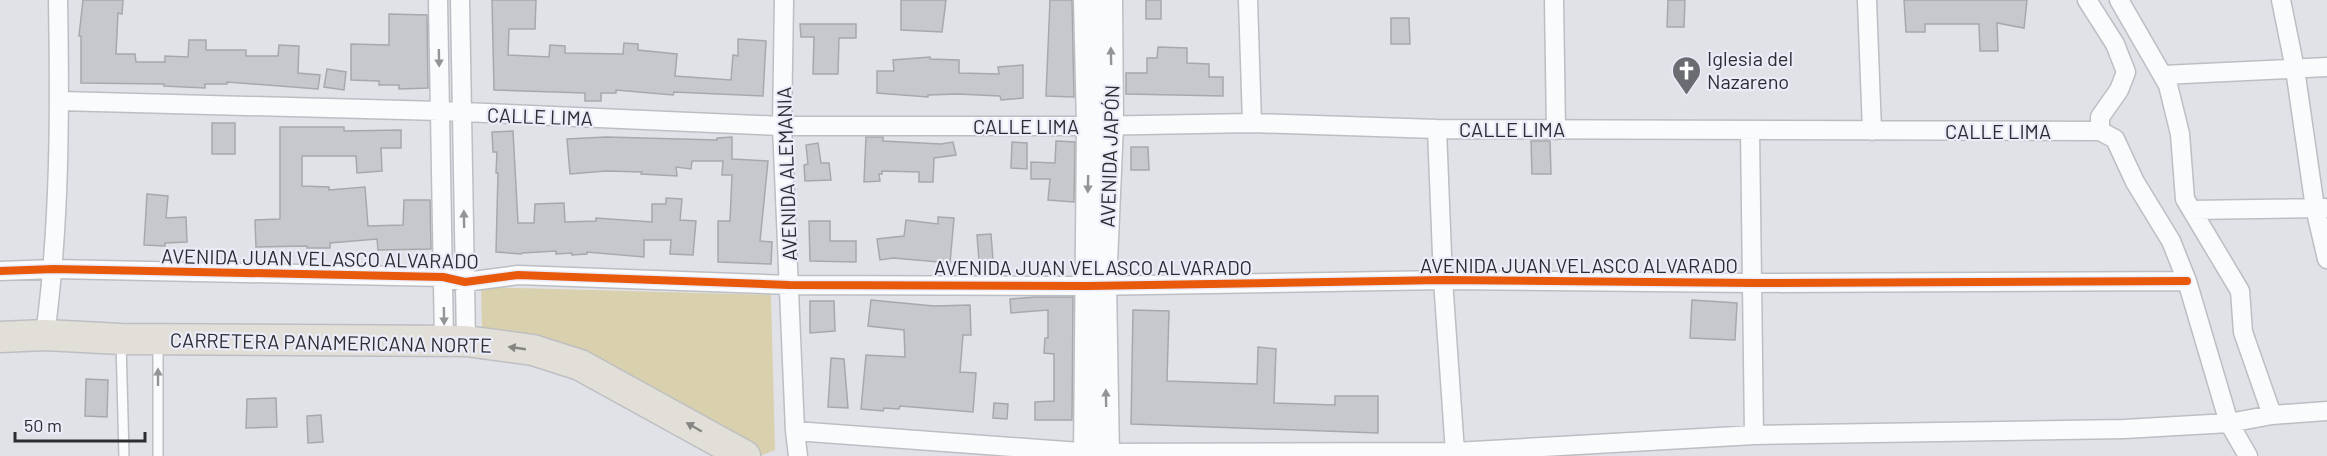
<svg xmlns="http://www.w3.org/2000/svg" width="2327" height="456" font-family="Barlow,sans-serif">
  <rect width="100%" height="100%" fill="#e0e2e8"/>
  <path fill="#d9d0ae" d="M481,287l290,8 4,155 -15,6 -12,-2 -266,-124z"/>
  <path fill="#c7c8cc" stroke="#a7a8ad" stroke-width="1.5" d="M83,0h40l-1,14 -4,-1 -2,41h19l1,8h29v-6l23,1 1,-17h17v10h40v6h32l1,-11 20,1 -1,27 22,2 -2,14 -91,-7v2h-22v4l-41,-2v-2l-83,-1v-47h-2z
    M492,0h44l-1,29h-26l-1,26 41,2 1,-12 15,1v7l58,1 1,-11 14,1v6l39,4 -2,22 56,4 2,-25 5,1v-17l28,2 -3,55 -89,-4 -1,3 -57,-5v3h-15v8h-16v-8l-91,-3z
    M901,0h45l-4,32 -41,-2z
    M1050,0h22l2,97 -28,-1z
    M1146,0h15v19h-15z
    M1668,0h17l-1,27h-17z
    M1904,0h123l-3,28 -27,-5 1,28h-18l-1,-27h-54v8h-19z
    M389,14l38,1 1,73 -29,1v-4h-20v-4l-28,-1v-36l38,1z
    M1391,18h18l1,26h-19z
    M800,24h56v14h-17l-1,36h-25l1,-37h-13z
    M1158,47l29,1v15l22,1v13h14v19l-97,-2v-21h21v-15h10z
    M930,57v2l29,1v13l40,1 -1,-7 25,-2v33l-22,2 -1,-4 -42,-2 -30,1v2l-51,-4v-22h17l-1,-11z
    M327,69l19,3 -2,18 -20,-3z
    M212,123h23v31h-23z
    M280,127h64v4l57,-1v18h-20l1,23 -25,2 -1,-17h-54v30l27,1v3l36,-3 3,39 35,-1 1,-25h26l1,49 -53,1 -1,-11 -47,4v5h-23v-2l-51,1 -1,-27 25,-1z
    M513,131l5,92h16l1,-19 29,-1 1,19 31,-1v-3l56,4v-18h14v-6l16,1 -2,21 16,1 -3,34 -23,-1 1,-14h-27v17l-57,-5v2l-15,1v-2l-16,1v-3l-34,2 -1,1 -25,-2 2,-79h-2l1,-21h-4l-1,-20z
    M606,137l111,3v-2l15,-1v22l36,2 -8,80 12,1 -1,22 -53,-2v-41h12l2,-46h-10l1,-14h-31l-1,8 -15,-2 1,9 -36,-2 1,-2 -36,-1 -36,3 -3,-35z
    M866,137h17v4l58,3 12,-2 3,13 -22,3 -1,24h-14v-10l-37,-1v3h-3l1,7 -16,1z
    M1056,141l19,1 -1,60 -26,-2 2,-21h-19v-17l24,1z
    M1531,141h19l1,33h-19z
    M1012,142l15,1v26l-16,-1z
    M818,143l3,20h8l2,17 -26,1 -1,-16 4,-1 -2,-19z
    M1131,147h17l1,23h-18z
    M147,194l21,2 -2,22 20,-1 1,25 -22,1v3l-21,-1z
    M938,217l16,1 -4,45 -57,-5 -13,2 -3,-21 27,-3 2,-16 32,4z
    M809,221h21v20h26v21l-46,-1z
    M991,234l2,26 -14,1 -2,-26z
    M1036,297h37l-1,123h-37v-18l19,-1v-47l-10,-1 1,-15h3v-28l-37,3 -1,-14z
    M871,300l63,6 36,-1 1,30h-8l-3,37 16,1 -3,39 -73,-6 -1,3 -15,-1 -1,3 -22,-2 5,-54 39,2 -1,-27 -36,-4z
    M1692,300l45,3 -2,37 -45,-2z
    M810,301h24l1,30 -25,2z
    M1133,310l36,1 -2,70 90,3 1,-37 18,2 -2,54 61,2v-9h43v37l-247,-9z
    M831,358l13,1 4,49 -20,-1z
    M86,379l22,1 -1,37 -22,-1z
    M276,398l1,29 -31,1 1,-29z
    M994,403l14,1 -1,15 -14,-1z
    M321,415l2,27 -15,1 -1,-27z"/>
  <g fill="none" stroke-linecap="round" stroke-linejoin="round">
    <defs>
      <path id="service" d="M121,341l3,115
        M158,344v112"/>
      <path id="minor" d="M438,0l6,341
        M460,0l6,341
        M784,0l-2,126 13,305 3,25
        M1248,0l4,123
        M1554,0l2,130
        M1867,0l5,131
        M2087,0l28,44 11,28 -7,18 -19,27v14l15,8 20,43 36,59 16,40 42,142 19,33
        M2119,0l49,85 12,49 5,65 55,92 3,41 29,83
        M2281,0l14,69 20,139 12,51
        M2163,75l164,-8
        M60,101l380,10 342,15h307l163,-3 185,6 663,2
        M1437,129l6,151 12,172
        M1750,131l4,304
        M2192,210l133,-2
        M0,271l54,-2 389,8 22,5 53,-7 271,10 298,1 356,-6 310,3 434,-2
        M45,335c15,-111 15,-223 13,-335
        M795,431l299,22 361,-1 299,-17 370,-6 105,-6 43,-8 55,-4"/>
      <path id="tertiary" d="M1086,456l3,-330 -3,-126
        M1107,456l-3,-171 7,-160 -1,-125"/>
      <path id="primary" d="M0,337l45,-2 76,4 345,2 67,9 47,15 165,91"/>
    </defs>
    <use href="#service" stroke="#bdbec3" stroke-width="12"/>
    <use href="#minor" stroke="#bdbec3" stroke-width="21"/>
    <use href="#tertiary" stroke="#bdbec3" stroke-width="27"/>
    <use href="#primary" stroke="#bebfc2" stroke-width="33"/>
    <use href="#service" stroke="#fafbfc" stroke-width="9"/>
    <use href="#minor" stroke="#fafbfc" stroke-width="18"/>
    <use href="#tertiary" stroke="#fafbfc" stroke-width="24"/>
    <use href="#primary" stroke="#e1dfd8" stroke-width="30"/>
    <defs>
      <path id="cycleway" d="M0,271l54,-2 389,8 22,5 53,-7 271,10 298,1 356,-6 310,3 434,-2"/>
    </defs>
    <use href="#cycleway" stroke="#ebecfa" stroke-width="11"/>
    <use href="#cycleway" stroke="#e8590c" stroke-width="8"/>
  </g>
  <defs><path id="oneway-solid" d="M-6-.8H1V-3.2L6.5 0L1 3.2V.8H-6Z" transform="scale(1.5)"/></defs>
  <g fill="#939496">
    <use href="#oneway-solid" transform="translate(1111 56) rotate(-91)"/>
    <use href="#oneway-solid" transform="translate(439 58) rotate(89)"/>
    <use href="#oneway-solid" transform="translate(1088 184) rotate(91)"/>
    <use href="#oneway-solid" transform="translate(464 219) rotate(-91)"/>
    <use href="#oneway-solid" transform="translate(444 316) rotate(89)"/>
    <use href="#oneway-solid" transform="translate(158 377) rotate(-90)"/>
    <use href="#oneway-solid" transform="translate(1106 398) rotate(-91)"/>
  </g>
  <g fill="#868684">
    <use href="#oneway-solid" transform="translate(517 348) rotate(-172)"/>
    <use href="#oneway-solid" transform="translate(694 427) rotate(-150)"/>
  </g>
  <defs>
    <symbol id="church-pin" viewBox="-11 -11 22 30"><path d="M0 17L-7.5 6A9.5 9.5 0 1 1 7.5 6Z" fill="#6b6c71" stroke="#ebecfa"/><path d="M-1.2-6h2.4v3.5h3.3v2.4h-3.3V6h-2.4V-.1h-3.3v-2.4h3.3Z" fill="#fff"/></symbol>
  </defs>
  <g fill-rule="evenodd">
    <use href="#church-pin" x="1670" y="54" width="33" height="45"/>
  </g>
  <g text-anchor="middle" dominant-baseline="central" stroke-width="4.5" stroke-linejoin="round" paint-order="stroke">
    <g font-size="20" fill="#2c2c31" stroke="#ebecfa" text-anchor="start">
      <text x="1707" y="58">Iglesia del<tspan x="1707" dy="23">Nazareno</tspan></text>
    </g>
    <g font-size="20" fill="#2c2c31" stroke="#ebecfa">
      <text transform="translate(540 116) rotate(2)">CALLE LIMA</text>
      <text x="1026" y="126">CALLE LIMA</text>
      <text x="1512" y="129">CALLE LIMA</text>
      <text x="1998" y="131">CALLE LIMA</text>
      <text transform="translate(1109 156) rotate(-88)">AVENIDA JAPÓN</text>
      <text transform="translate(786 174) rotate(-92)">AVENIDA ALEMANIA</text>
      <text transform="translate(320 258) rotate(1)">AVENIDA JUAN VELASCO ALVARADO</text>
      <text x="1579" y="265">AVENIDA JUAN VELASCO ALVARADO</text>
      <text x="1093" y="267">AVENIDA JUAN VELASCO ALVARADO</text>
      <text transform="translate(331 342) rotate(1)">CARRETERA PANAMERICANA NORTE</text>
    </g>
  </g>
  <path d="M15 432v9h130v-9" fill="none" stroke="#2c2c31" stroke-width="3"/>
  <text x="24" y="432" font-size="18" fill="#2c2c31" stroke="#ebecfa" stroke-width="4.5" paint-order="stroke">50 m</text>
</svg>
